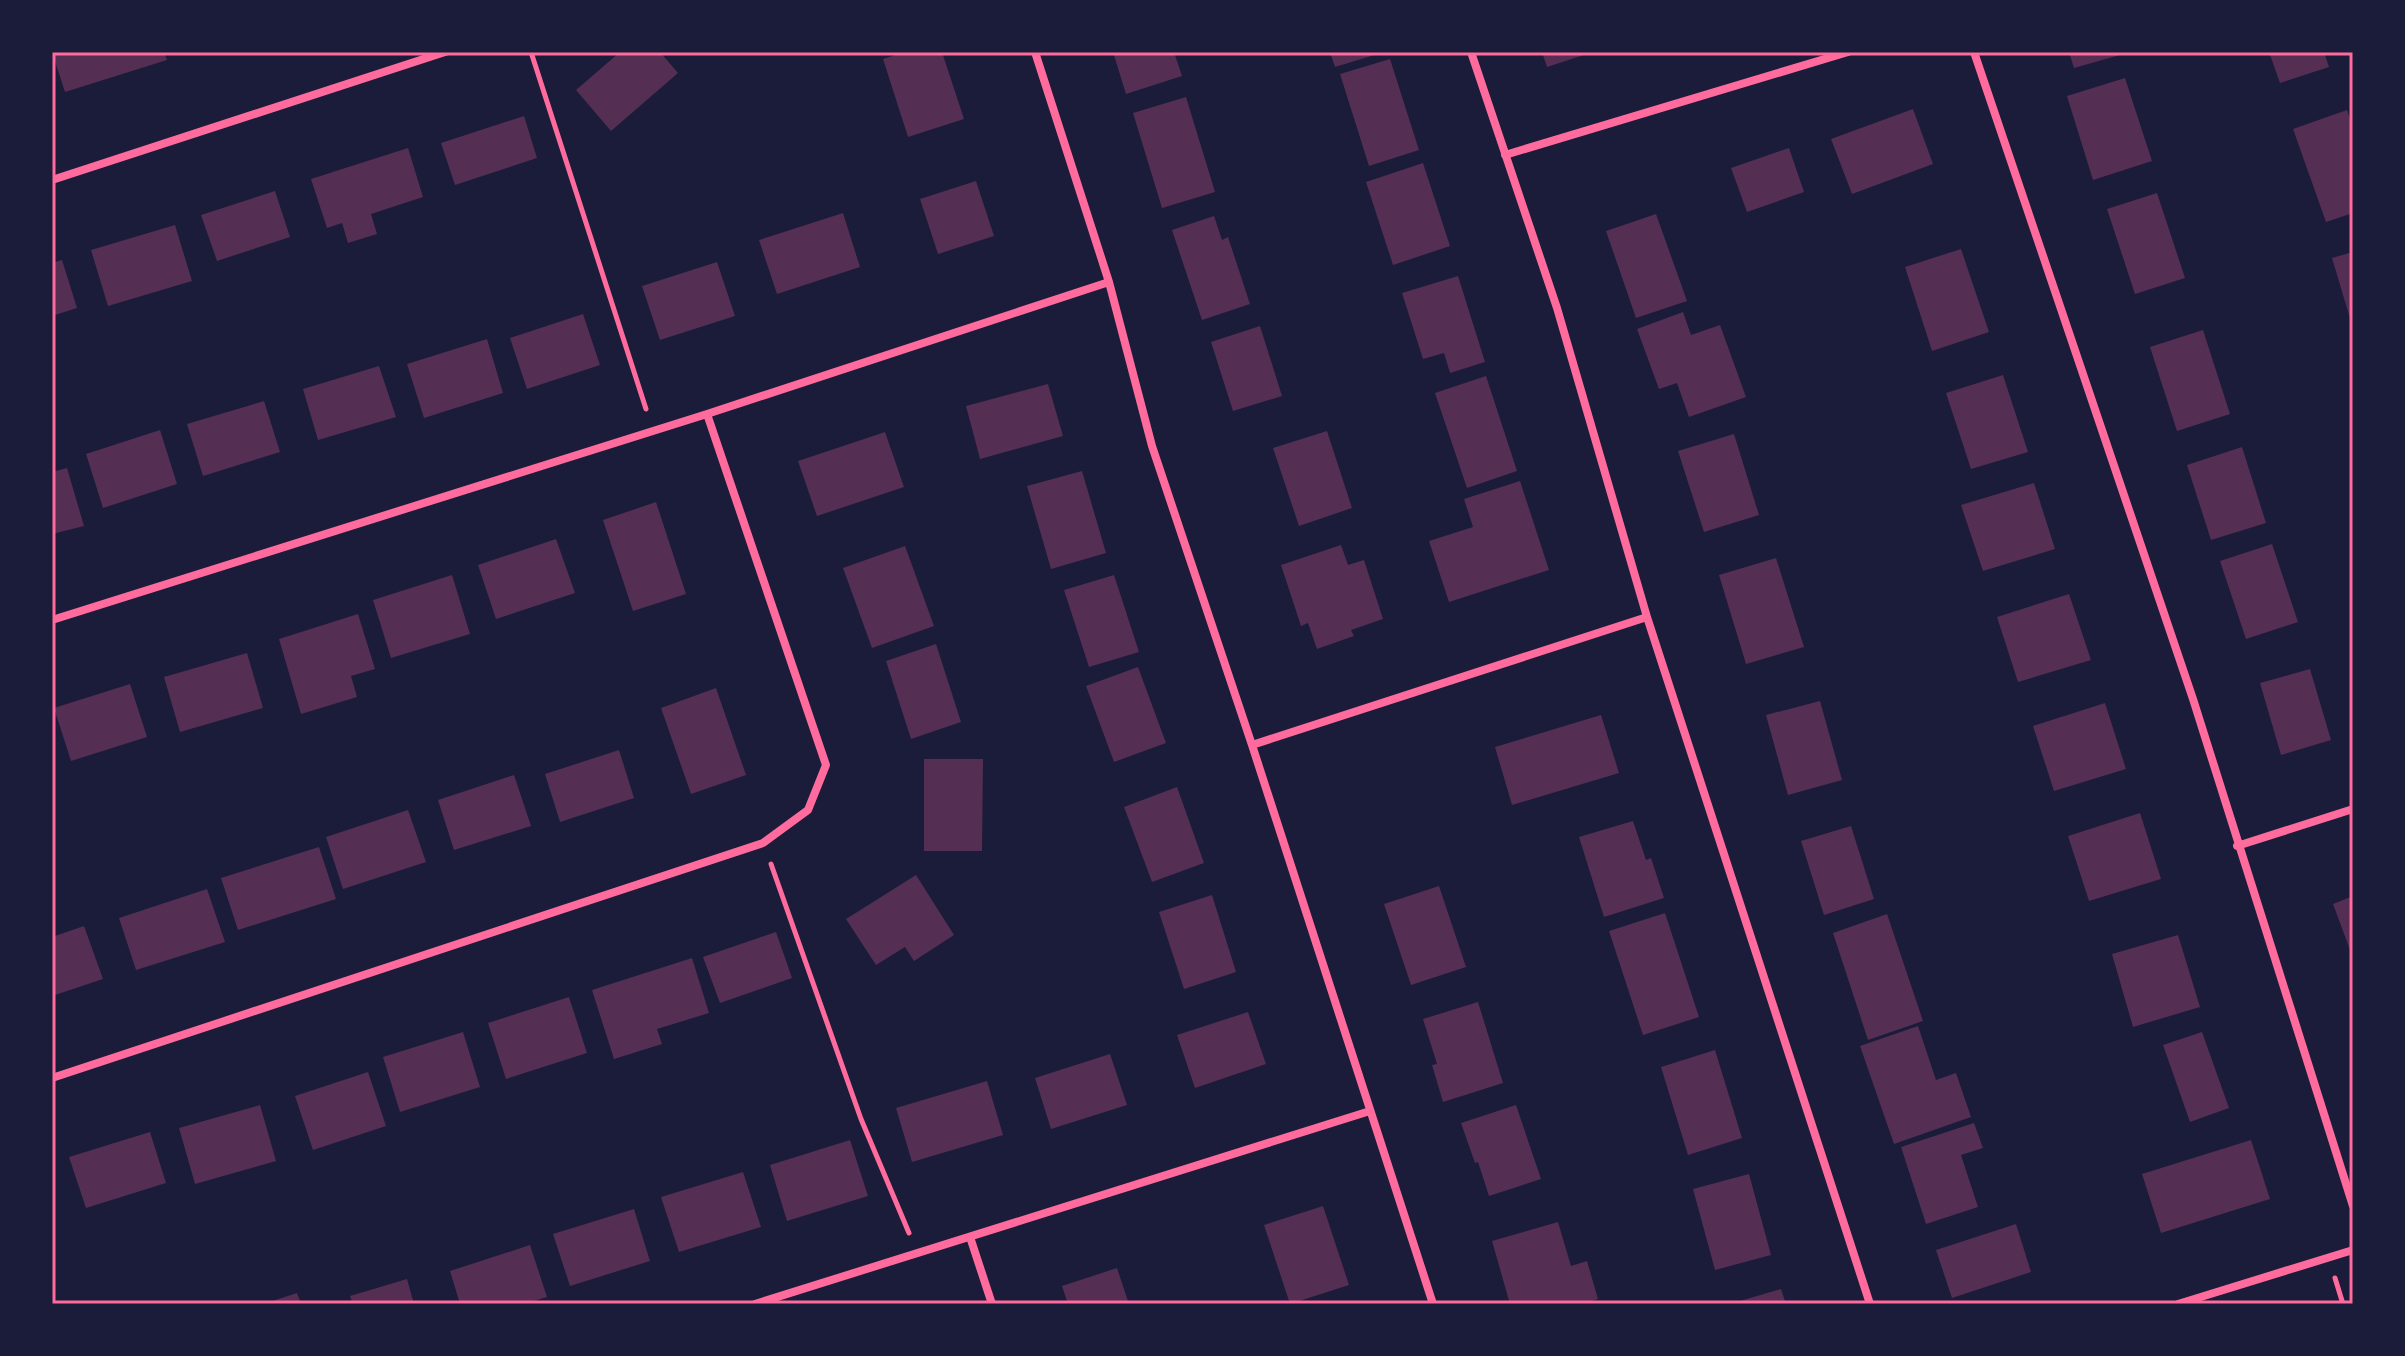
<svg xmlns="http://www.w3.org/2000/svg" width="2405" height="1356" font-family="Bitter,serif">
  <rect width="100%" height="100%" fill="#1b1b3a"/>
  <path fill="#542f53" d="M52,52h112l3,8 -102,32z
    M620,52h40l18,21 -67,58 -35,-41z
    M905,52h37l22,67 -56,18 -25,-78z
    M1113,52h61l8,24 -56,18z
    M1330,52h51v1l-46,14z
    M1542,52h48v1l-43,14z
    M2069,52h58v1l-53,15z
    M2269,52h55l5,15 -49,16z
    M1390,59l29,91 -50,16 -29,-92z
    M2125,78l27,83 -59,19 -26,-84z
    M1186,97l29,95 -53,16 -29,-95z
    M1913,109l20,55 -81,30 -21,-55z
    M2347,110l6,17v86l-27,9 -33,-93z
    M524,116l13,42 -82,27 -14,-42z
    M408,148l15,49 -52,17 6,20 -29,9 -6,-20 -15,5 -16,-49z
    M1789,148l15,44 -57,20 -16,-44z
    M1423,163l27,83 -57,19 -27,-83z
    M976,181l18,55 -56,18 -18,-55z
    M275,191l15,46 -73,24 -16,-46z
    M2157,193l28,85 -50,16 -28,-85z
    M843,213l17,54 -83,27 -18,-54z
    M1656,214l31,87 -51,17 -30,-87z
    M1214,216l8,24 6,-3 22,67 -48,16 -30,-90z
    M175,225l17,56 -84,25 -17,-56z
    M1961,249l28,83 -57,19 -27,-84z
    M2353,252v73h-1l-20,-67z
    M62,260l15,48 -25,8v-53z
    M717,262l18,54 -75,24 -18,-54z
    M1458,276l27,86 -35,11 -6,-20 -21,6 -21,-66z
    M1683,312l8,23 29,-10 26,72 -57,20 -12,-34 -18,6 -22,-60z
    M583,314l17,51 -73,24 -17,-51z
    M1260,326l22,70 -49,15 -22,-69z
    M2203,330l27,84 -53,17 -27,-84z
    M487,339l16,54 -79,25 -17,-54z
    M379,366l17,51 -78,23 -15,-51z
    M2003,375l25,77 -57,17 -25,-76z
    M1486,376l31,95 -50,17 -32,-95z
    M1048,384l15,52 -83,23 -14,-53z
    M264,401l16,51 -77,24 -16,-52z
    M160,430l17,54 -74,24 -17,-54z
    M1327,431l25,77 -53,18 -26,-78z
    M885,432l19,55 -87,29 -19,-55z
    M1734,434l25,81 -55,17 -26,-81z
    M2242,447l24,76 -55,17 -24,-75z
    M67,468l17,58 -32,8v-62z
    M1082,471l24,82 -55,16 -24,-83z
    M1520,481l29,89 -100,32 -20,-61 44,-14 -9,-28z
    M2034,483l21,66 -72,22 -22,-66z
    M656,502l30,92 -53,17 -30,-91z
    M556,539l19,54 -79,26 -18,-54z
    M2272,544l26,78 -52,17 -26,-78z
    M1341,545l7,20 16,-5 19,59 -32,11 3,6 -37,13 -9,-26 -7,3 -20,-61z
    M905,546l29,80 -62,22 -29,-80z
    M1776,558l28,89 -58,17 -27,-89z
    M452,575l18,59 -79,24 -18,-58z
    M1114,575l25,77 -50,15 -25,-77z
    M2069,594l22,66 -73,22 -21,-65z
    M358,614l17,55 -24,7 6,21 -56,17 -22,-75z
    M936,644l25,78 -50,17 -25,-78z
    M247,653l16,55 -83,24 -16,-55z
    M1138,667l28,76 -52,19 -28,-76z
    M2310,669l21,71 -50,15 -21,-72z
    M130,684l17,53 -76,24 -17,-53z
    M716,688l30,87 -55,19 -30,-86z
    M1820,701l22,79 -54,15 -22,-80z
    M2105,703l21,66 -72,22 -21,-65z
    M1601,715l18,58 -107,32 -17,-58z
    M619,750l15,48 -74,24 -15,-48z
    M924,759h59l-1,92h-58z
    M514,775l17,51 -77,24 -16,-50z
    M1177,787l27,76 -52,19 -28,-75z
    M408,810l18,52 -83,27 -17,-52z
    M2140,813l21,66 -72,22 -21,-65z
    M1633,821l13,39 5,-2 13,40 -60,19 -25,-80z
    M1851,826l23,73 -50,16 -23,-74z
    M319,847l17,52 -98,31 -17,-52z
    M916,875l38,60 -40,26 -9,-14 -29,18 -30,-46z
    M1439,886l27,81 -55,18 -27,-81z
    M207,889l18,53 -89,28 -17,-52z
    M1212,895l24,77 -52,17 -25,-77z
    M2353,896v62l-20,-54z
    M1665,913l34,104 -56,18 -34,-104z
    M1887,914l36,107 -55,19 -35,-107z
    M84,926l19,53 -51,17v-59z
    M776,932l16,46 -72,25 -17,-46z
    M2178,935l22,72 -67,20 -21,-73z
    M692,958l17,55 -52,16 5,15 -48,15 -22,-69z
    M569,997l18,56 -81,26 -18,-56z
    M1478,1002l25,81 -60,19 -11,-37 5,-1 -14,-45z
    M1248,1012l18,52 -71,24 -18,-53z
    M1918,1026l18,54 20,-7 15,44 -77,27 -34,-98z
    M463,1032l17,55 -80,25 -17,-55z
    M2202,1032l27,76 -39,14 -27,-77z
    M1715,1050l27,88 -54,17 -27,-88z
    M1110,1054l17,51 -76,24 -16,-51z
    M368,1072l18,54 -73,24 -18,-54z
    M987,1081l16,54 -91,27 -16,-54z
    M260,1105l16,56 -81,23 -16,-56z
    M1516,1105l25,74 -52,17 -11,-34 -3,1 -14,-40z
    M1974,1123l9,25 -22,7 17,52 -52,17 -25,-77z
    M150,1132l16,51 -80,25 -17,-51z
    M850,1140l18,56 -81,25 -17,-56z
    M2251,1140l19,59 -109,34 -19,-59z
    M743,1172l18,55 -82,25 -18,-55z
    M1749,1174l22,81 -56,15 -22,-81z
    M1323,1206l26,79 -59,19 -26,-79z
    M634,1209l16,52 -80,25 -17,-52z
    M1558,1222l13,44 16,-5 11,38 -16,5h-72l-18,-63z
    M2016,1224l15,48 -79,26 -16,-48z
    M530,1245l17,52 -23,7h-64l-10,-33z
    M1117,1268l12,36h-61l-6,-18z
    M407,1279l7,25h-61l-3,-8z
    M1781,1289l5,15h-53v-1z
    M297,1293l4,11h-35v-1z"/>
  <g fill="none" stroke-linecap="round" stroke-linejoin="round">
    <path stroke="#ff6b9d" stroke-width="5" d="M531,52l115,357
      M771,864l90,255 48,114
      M2335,1278l8,26"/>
    <path stroke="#ff6b9d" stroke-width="8" d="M1035,52l74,230 43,164 100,299 181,559
      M1471,52l86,256 90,309 223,687
      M1974,52l219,647 160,507
      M1505,155l343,-103
      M52,180l393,-128
      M52,620l655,-206 402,-132
      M1252,745l395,-128
      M2237,846l116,-37
      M52,1078l711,-235 45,-33 18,-45 -119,-351
      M970,1237l22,67
      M755,1304l615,-193
      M2178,1304l175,-54"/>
  </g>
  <rect width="2405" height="1356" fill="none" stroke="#1b1b3a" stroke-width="108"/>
  <rect x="54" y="54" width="2297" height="1248" fill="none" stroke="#ff6b9d" stroke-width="3"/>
</svg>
